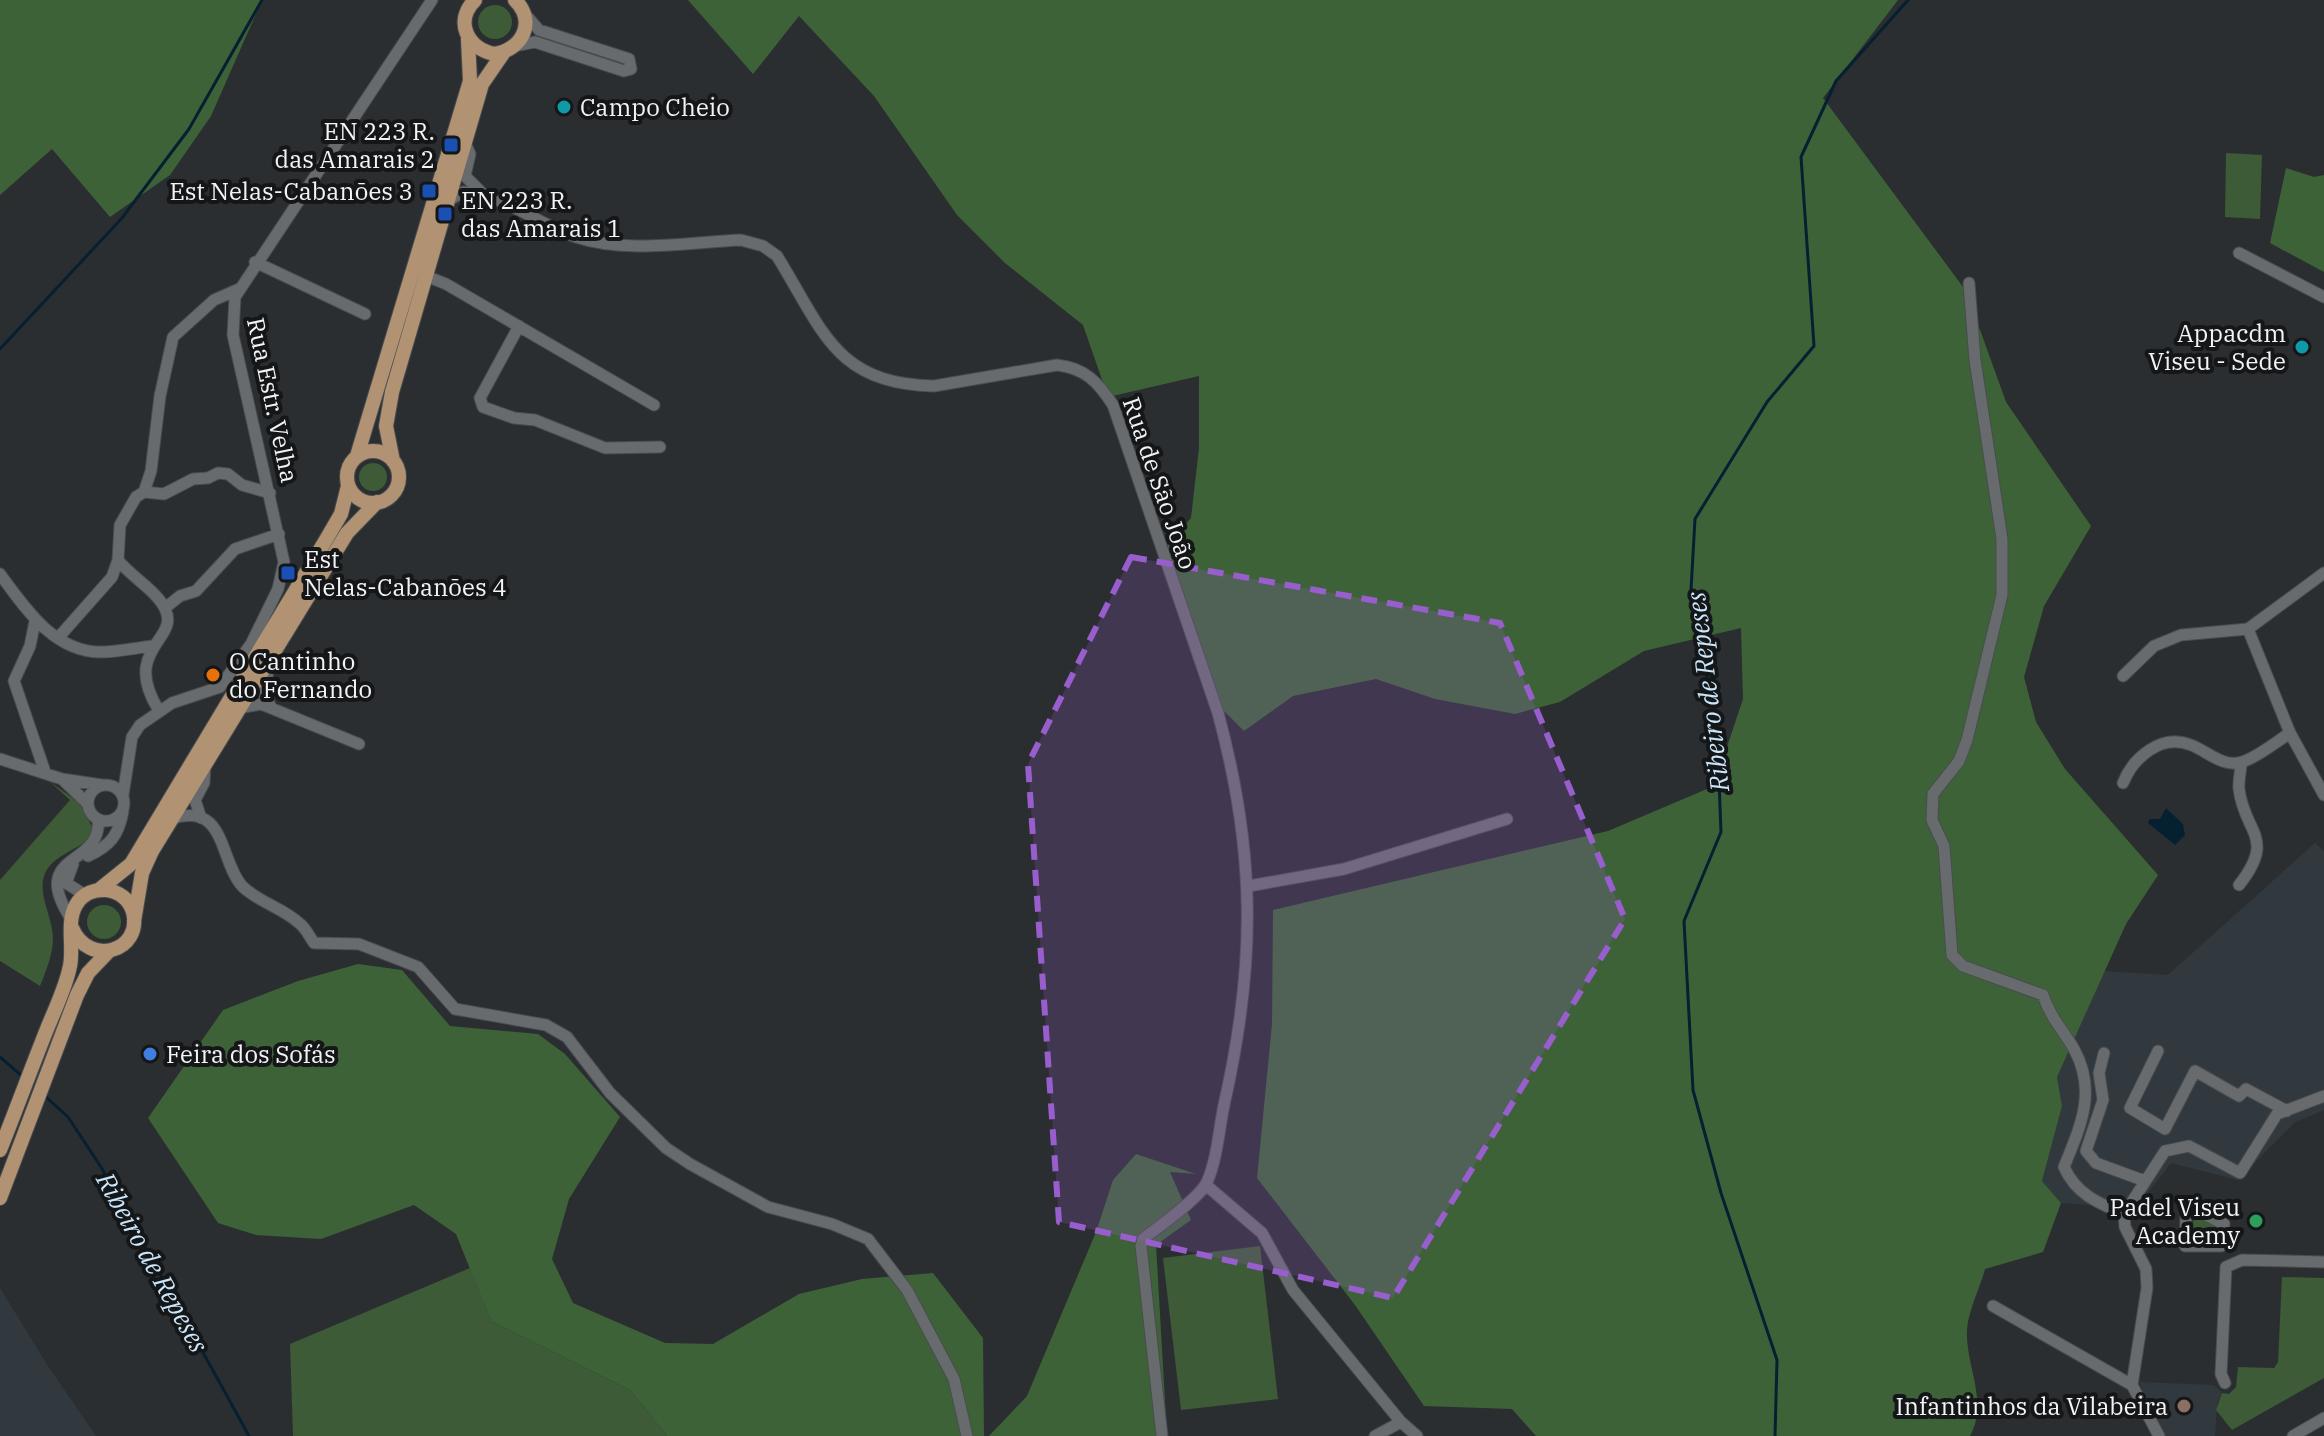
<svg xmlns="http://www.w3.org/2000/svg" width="2324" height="1436" font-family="'IBM Plex Serif',serif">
  <rect width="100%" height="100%" fill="#2b2e31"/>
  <path fill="#31393f" d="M2315,843l9,8v259l-29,12 -57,58 -67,-17 -35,45 -75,-5 -19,-22 20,-75 -5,-29 46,-106 65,4z
    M0,1288l48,78 48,70h-96z
    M2139,1382l75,3 8,8 -5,10 -2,33h-52z"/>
  <path fill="#3c5b36" d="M478 22a17 17 0 1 1 34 0a17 17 0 1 1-34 0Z
    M2226,153l36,2 -2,64 -35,-2z
    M359 477a14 14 0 1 1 28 0a14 14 0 1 1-28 0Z
    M49,781l33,24 12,27c-12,19 -42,21 -50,44 -6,20 9,42 9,62 0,16 -7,33 -13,48l-40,-25v-81l70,-80z
    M87 922a17 17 0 1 1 34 0a17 17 0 1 1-34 0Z
    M2194,1215l28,14v12h-31z
    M1260,1246l18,153 -97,11 -18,-152z
    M470,1268l21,53 139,69 37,46h-374l-3,-92z
    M2282,1277l42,1v100l-92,52 -16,-20 6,-17 7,1 7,-7 2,-20 36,1 4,-6z"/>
  <path fill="#3e6237" d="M0,0h262l-51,116 -41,59 -60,42 -58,-68 -52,46z
    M688,0h1210l-75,98 143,193 40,111 85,124 -47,80 -20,71 12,45 29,47 93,106 -32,49 -69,153 5,29 -20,75 19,22 -18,49 -58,17c-5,19 -17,42 -18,61 -2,35 22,71 3,106h-434l-24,-27 -88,-3 -69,-101 -98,-127 15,-154 1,-114 335,-79 106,-45 29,-87 -2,-71 -97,23 -84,51 -45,12 -80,-15 -59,-20 -83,17 -49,35 -27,-27 -57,-150 31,-36 8,-70v-72l-91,21 -25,-72 -78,-62 -48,-48 -83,-119 -75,-80 -46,58z
    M2286,168l28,9 10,-2v97l-54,-29z
    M358,964l44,6 48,56 88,8 27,20 55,63 -51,82 -17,60 21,44 92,40 48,1 86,-50 63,-15 71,-6 50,65 1,98h-317l-37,-46 -139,-69 -35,-87 -42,-29 -93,34 -65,-4 -38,-12 -70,-105 75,-108 75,-29z
    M1136,1154l60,20 -26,-2 21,48 -35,25 11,191h-178l38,-40 69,-164 17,-52z"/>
  <path fill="#052031" d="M2166,808l17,16 2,11 -10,10 -27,-22 2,-4h10z"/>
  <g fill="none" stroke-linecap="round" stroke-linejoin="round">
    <path stroke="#052031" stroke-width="3" d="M0,349l122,-131 67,-89 73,-129
      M0,1057l23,20
      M45,1096l23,21 33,50 148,269
      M1775,1436l2,-76 -56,-167 -28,-103 -9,-169 37,-89 -4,-102 -26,-140 4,-71 72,-117 47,-56 -13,-189 35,-76 72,-81"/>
    <defs>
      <path id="minor" d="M515,46l20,-4 89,29 7,-2 -2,-10 -90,-29 -14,-16
        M465,143l5,11 -5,22 17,17
        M449,200l14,-8c40,2 76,33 113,45 51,17 113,5 165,3l22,6 14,10c46,74 58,128 157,130l123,-21c28,3 41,17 56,40l105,308c38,140 38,251 6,392 -5,24 -7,55 -17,77 -7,16 -49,45 -64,57l-2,7 21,190
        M2239,253l85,44
        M255,262l110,52
        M426,276l20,8 208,121
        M1969,283l6,77 27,179v56l-35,145 -8,21 -26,33 -1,26 12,26 8,109 11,11 80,29c7,22 20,35 31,54 23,42 7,76 -10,118 12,27 34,36 60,47
        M519,326l-39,72 3,9 31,11 21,2 70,28 55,-1
        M144,492l7,-21 9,-75 13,-59 41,-37 25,-11
        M118,560c13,17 41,32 48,51 12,29 -44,39 -8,98
        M0,574c25,34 54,78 101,78 17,0 34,-4 51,-6
        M165,608l15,-12 16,-5 39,-42 44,-15
        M35,621l-5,25 -16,35 31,91
        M2248,629l42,104 34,62
        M58,638l54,-61 6,-17 2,-35 16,-28 8,-5 20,2 29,-15 15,-1 10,-5 10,1 14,11 28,8
        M270,660l-6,34 7,13
        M2123,676l31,-30 27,-11 67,-6 76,-56
        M239,708l22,-4 98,40
        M0,759l62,20 40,6
        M62,779l26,25
        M2123,783c10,-25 38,-50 68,-38 16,6 32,23 51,17 16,-5 34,-20 48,-29
        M88 803a18 18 0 1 1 36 0a18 18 0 1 1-36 0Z
        M123,795l9,-58 8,-12 32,-22 48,-16 31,-43 27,-55 6,-27 -51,-227 2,-38 197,-297
        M201,818l-6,-18 9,-17 1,-17
        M171,819c55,-19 48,41 71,67 16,16 41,22 57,37 7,5 10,13 15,20l45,1 59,23 37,42 91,16 21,12 43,56 56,55 24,16 78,43 64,17 36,15 39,51 47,89 13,57
        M88,856c22,-10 31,-21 35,-45
        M73,864l-7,19 19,12
        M2239,885c38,-48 5,-52 0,-96 -1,-8 2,-18 2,-26
        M1249,886l95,-17 163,-50
        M71,919c-44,-68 32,-51 27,-100
        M2158,1051l-28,57 35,21 30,-58 44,25 7,-7 41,22
        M2104,1053l-5,20 4,27 -17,51 10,12 49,18
        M1206,1185l56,48 31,57 108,132 16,14
        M2194,1209l30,15 -3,22h-36l1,-29z
        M1993,1306l139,79
        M2225,1383l-4,-9 5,-107 16,-7 82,2
        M1375,1436l26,-14
        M2159,1436l-27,-51 15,-97 -1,-19 -21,-42 -1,-13 41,-63 24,-5 51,27 37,-59 47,-18
        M2293,1436l31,-18"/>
      <path id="major" d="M475,0c-21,21 -8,48 19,54 28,-4 43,-32 21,-54
        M347 477a26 26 0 1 1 52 0a26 26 0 1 1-52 0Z
        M357,456l113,-375 -2,-42
        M393,461l-7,-35 6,-34 90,-308 22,-32
        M100,889l31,-25 196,-326 14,-24 7,-28
        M134,921l8,-48 10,-22 195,-318 30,-31
        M0,1150c16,-40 31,-81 47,-121 8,-20 19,-42 23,-63 4,-19 -4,-44 6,-61 13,-23 50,-19 57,7 10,39 -44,56 -61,16
        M0,1198l77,-203 11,-22 21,-22"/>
    </defs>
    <use href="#minor" stroke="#494c4e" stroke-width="13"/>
    <use href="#major" stroke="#494c4e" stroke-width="16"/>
    <use href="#minor" stroke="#686b6e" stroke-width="11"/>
    <use href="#major" stroke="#b19374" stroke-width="14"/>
  </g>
  <path fill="#995ecd" fill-opacity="0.2" stroke="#995ecd" stroke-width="6" stroke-dasharray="16 10" stroke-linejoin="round" d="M1131,557l369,66 125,296 -232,379 -334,-76 -31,-458z"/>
  <g fill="#0f9aa8" stroke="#151617" stroke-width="3">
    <circle cx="564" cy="107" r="8"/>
    <circle cx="2302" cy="347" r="8"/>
  </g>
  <g fill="#1a4fb4" stroke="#151617" stroke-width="3">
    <rect x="443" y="137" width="16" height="16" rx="4"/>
    <rect x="421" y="183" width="16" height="16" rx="4"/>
    <rect x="437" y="206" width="16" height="16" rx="4"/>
    <rect x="280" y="565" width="16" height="16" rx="4"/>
  </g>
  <circle fill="#e8710a" stroke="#151617" stroke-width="3" cx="213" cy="675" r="8"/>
  <circle fill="#3f7fe0" stroke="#151617" stroke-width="3" cx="150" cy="1054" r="8"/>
  <circle fill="#2e9e5b" stroke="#151617" stroke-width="3" cx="2256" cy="1221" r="8"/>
  <circle fill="#8d6e63" stroke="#151617" stroke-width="3" cx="2184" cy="1406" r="8"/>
  <g text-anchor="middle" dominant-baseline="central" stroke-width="8" stroke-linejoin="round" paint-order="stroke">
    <g font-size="24" fill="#f2f4f6" stroke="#151617" text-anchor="start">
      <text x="580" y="107">Campo Cheio</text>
      <text x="435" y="131" text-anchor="end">EN 223 R.<tspan x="435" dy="28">das Amarais 2</tspan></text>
      <text x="413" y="191" text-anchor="end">Est Nelas-Cabanões 3</text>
      <text x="461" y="200">EN 223 R.<tspan x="461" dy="28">das Amarais 1</tspan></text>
      <text x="2286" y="333" text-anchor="end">Appacdm<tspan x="2286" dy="28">Viseu - Sede</tspan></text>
      <text x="304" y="559">Est<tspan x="304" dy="28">Nelas-Cabanões 4</tspan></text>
      <text x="229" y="661">O Cantinho<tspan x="229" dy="28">do Fernando</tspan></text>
      <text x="166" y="1054">Feira dos Sofás</text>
      <text x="2240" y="1207" text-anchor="end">Padel Viseu<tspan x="2240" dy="28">Academy</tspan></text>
      <text x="2168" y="1406" text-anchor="end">Infantinhos da Vilabeira</text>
    </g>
    <g font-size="24" fill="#f2f4f6" stroke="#151617">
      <text transform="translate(273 400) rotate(78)">Rua Estr. Velha</text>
      <text transform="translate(1160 483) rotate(71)">Rua de São João</text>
    </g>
    <g font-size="26" font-style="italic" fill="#cae7fd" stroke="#151617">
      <text transform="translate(1707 692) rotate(-97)">Ribeiro de Repeses</text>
      <text transform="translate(153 1262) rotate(61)">Ribeiro de Repeses</text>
    </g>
  </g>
</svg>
